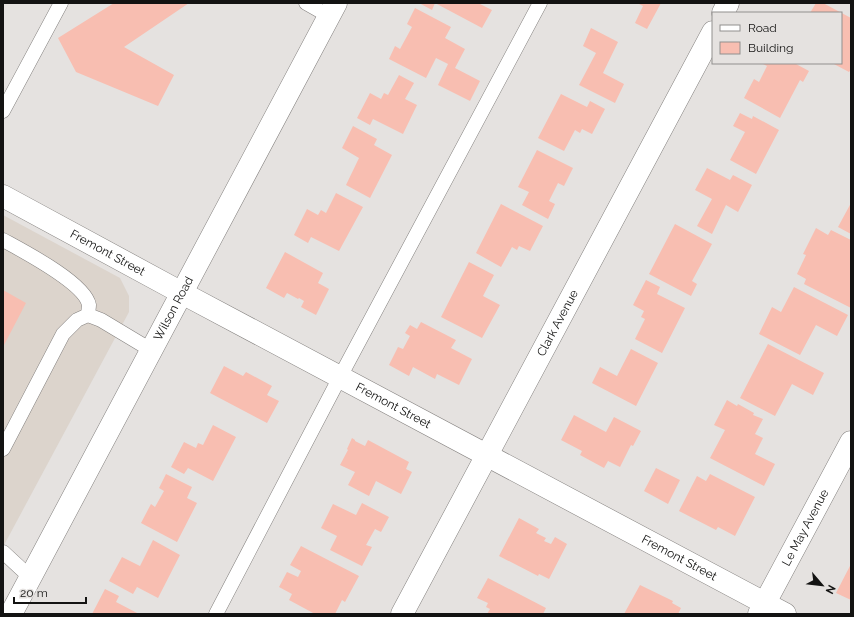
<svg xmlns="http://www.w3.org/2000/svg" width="854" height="617" font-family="Raleway,sans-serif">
  <rect width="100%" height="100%" fill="#e5e2e0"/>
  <path fill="#dcd4cc" d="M3,215l117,63 9,18v16l-126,235z"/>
  <path fill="#f8beb1" d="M114,3h75l-65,44 50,28 -16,31 -82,-34 -18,-34z
    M419,3h59l14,7 -10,18 -47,-25 -3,7z
    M637,3h24l-14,26 -12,-6 8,-17z
    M816,3h7l28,15v51l-2,3 -17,-9h9v-50h-31z
    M415,8l36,19 -6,11 20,11 -10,19 25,13 -10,20 -32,-16 10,-21 -12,-6 -10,20 -37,-19 6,-13 5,3 12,-22 -5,-3z
    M591,28l27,14 -15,31 21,11 -9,19 -36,-18 17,-32 -13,-7z
    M761,63h36l-1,1 13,7 -6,11 -3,-2 -20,38 -36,-20 10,-19 5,3 8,-16z
    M399,75l15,8 -9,16 12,6 -14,29 -30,-15 -3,6 -13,-7 13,-25 11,6 3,-6 4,2z
    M561,94l26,13 3,-6 15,8 -13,25 -10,-5 -2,4 -5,-3 -11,21 -26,-13z
    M740,113l12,6 1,-3 26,14 -23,44 -26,-14 15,-28 -12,-6z
    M353,126l24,13 -3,6 18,10 -22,43 -24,-13 13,-27 -17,-10z
    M537,150l36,18 -9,18 -6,-3 -9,18 6,3 -7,15 -26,-14 7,-13 -11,-5z
    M707,168l23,12 3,-5 19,10 -14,27 -12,-7 -14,29 -15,-8 15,-27 -17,-9z
    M336,193l27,14 -24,44 -28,-14 -3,6 -14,-8 13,-26 11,6 3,-5 5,3z
    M851,203v31l-13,-7z
    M501,204l42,22 -13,25 -11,-5 -2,4 -5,-3 -11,20 -25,-14z
    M675,224l37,20 -20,37 5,3 -6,12 -42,-22z
    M816,228l12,7 3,-5 20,10v68l-47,-24 2,-5 -9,-5 9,-19 -3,-1z
    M285,252l38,21 -5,10 11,6 -13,26 -15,-8 3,-6 -5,-3 -1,1 -11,-6 -3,5 -18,-10z
    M469,262l25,13 -11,21 17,9 -18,33 -41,-21z
    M646,280l14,7 -3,7 28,14 -23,45 -27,-14 10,-20 -4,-2 3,-6 -11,-6z
    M794,287l54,28 -11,21 -21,-11 -16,30 -41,-21 13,-27 9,5z
    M3,290l23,13 -23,44z
    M421,322l35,18 -5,8 21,11 -13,26 -22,-11 -2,5 -22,-12 -4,9 -20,-11 9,-18 5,2 7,-13 -5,-3 5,-8 7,4z
    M768,344l56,29 -11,22 -21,-11 -17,32 -35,-18z
    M631,349l27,14 -22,43 -44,-23 8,-16 17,9z
    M224,366l19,10 3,-4 26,14 -5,9 12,6 -12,22 -57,-30z
    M727,400l10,6 1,-2 16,9 -1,2 10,4 -8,15 8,4 -8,16 20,10 -11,22 -54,-28 15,-28 -11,-5z
    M574,415l32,17 8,-15 27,14 -8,15 -2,-1 -11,22 -12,-6 -4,7 -24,-13 2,-4 -21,-11z
    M213,425l23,12 -23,44 -25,-13 -4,6 -13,-7 13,-25 12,6 2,-5 5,2z
    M352,438l3,2v1l10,5 3,-6 41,22 -3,7 6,3 -11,22 -25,-13 -7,15 -21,-11 7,-13 -15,-7 8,-15 -1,-1z
    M656,468l24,12 -12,24 -24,-13z
    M166,474l26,13 -5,11 10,5 -20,39 -36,-19 10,-19 4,3 9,-16 -5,-3z
    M710,474l45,23 -20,39 -17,-9 -2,3 -37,-19 18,-35 9,5z
    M362,503l27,14 -8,15 -6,-3 -9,16 6,2 -10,19 -32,-16 7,-14 -16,-8 12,-24 23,11z
    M519,518l20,11 -3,4 10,5 -2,3 7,3 4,-7 12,7 -18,35 -10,-5 -1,2 -39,-20z
    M153,540l27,15 -22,43 -21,-11 -4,7 -24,-13 13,-24 18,9z
    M301,546l58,30 -14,26 -3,-2 -7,14h-20l-26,-14 3,-6 -13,-7 8,-15 11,5 3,-6 -11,-6z
    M851,564v36l-15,-7z
    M488,578l58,30 -3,6h-56l3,-5 -4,-2 2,-4 -11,-5z
    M640,585l33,16 -1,2 9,5 -3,6h-54z
    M105,589l14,7 -3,6 23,12h-47z"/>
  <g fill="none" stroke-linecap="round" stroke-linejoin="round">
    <defs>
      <path id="service" d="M306,3l23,13
        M3,111l58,-108
        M3,240c20,11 82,43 86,65 0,3 -1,7 -1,10
        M88,315l13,5 50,30
        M3,449l60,-115 14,-14 11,-5
        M3,552l27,25
        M216,614l124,-237 200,-374"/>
      <g id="minor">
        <path d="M723,13l5,-10"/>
        <path id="s1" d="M3,196l179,97 603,321"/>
        <path id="s2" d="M402,614l311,-582"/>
        <path id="s3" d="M759,614l92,-172"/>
      </g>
      <g id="tertiary">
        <path id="s4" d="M11,614l325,-611"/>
      </g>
    </defs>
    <use href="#service" stroke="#84817f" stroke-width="15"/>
    <use href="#minor" stroke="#84817f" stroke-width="23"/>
    <use href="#tertiary" stroke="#84817f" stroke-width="23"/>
    <use href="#service" stroke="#fff" stroke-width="14"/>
    <use href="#minor" stroke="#fff" stroke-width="22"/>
    <use href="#tertiary" stroke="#fff" stroke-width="22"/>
  </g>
  <g text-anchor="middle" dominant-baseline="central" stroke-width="4" stroke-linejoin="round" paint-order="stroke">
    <g font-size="12" fill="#131312" stroke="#e5e2e0">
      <text stroke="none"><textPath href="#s1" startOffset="119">Fremont Street</textPath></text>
      <text stroke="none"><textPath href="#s4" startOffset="346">Wilson Road</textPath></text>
      <text stroke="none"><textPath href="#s2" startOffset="330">Clark Avenue</textPath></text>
      <text stroke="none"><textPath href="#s1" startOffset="443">Fremont Street</textPath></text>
      <text stroke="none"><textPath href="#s3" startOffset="98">Le May Avenue</textPath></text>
      <text stroke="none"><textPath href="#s1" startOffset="767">Fremont Street</textPath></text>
    </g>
  </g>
  <rect width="854" height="617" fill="none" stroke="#131312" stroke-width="8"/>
  <rect x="712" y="12" width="130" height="52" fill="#e5e2e0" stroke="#918f8e"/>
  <rect x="720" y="25" width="20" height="6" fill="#ffffff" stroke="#918f8e"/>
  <text x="748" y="32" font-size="12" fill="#131312">Road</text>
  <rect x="720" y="42" width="20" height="12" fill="#f8beb1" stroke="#918f8e"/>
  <text x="748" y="52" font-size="12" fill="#131312">Building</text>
  <g transform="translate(822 585) rotate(118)" stroke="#e5e2e0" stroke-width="3" paint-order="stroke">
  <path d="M0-3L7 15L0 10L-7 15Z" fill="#131312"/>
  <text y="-6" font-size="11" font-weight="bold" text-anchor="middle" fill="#131312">N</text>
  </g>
  <path d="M14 597v6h72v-6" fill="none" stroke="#131312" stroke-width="2"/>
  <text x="20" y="597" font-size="12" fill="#131312" stroke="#e5e2e0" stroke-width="3" paint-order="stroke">20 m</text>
</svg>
